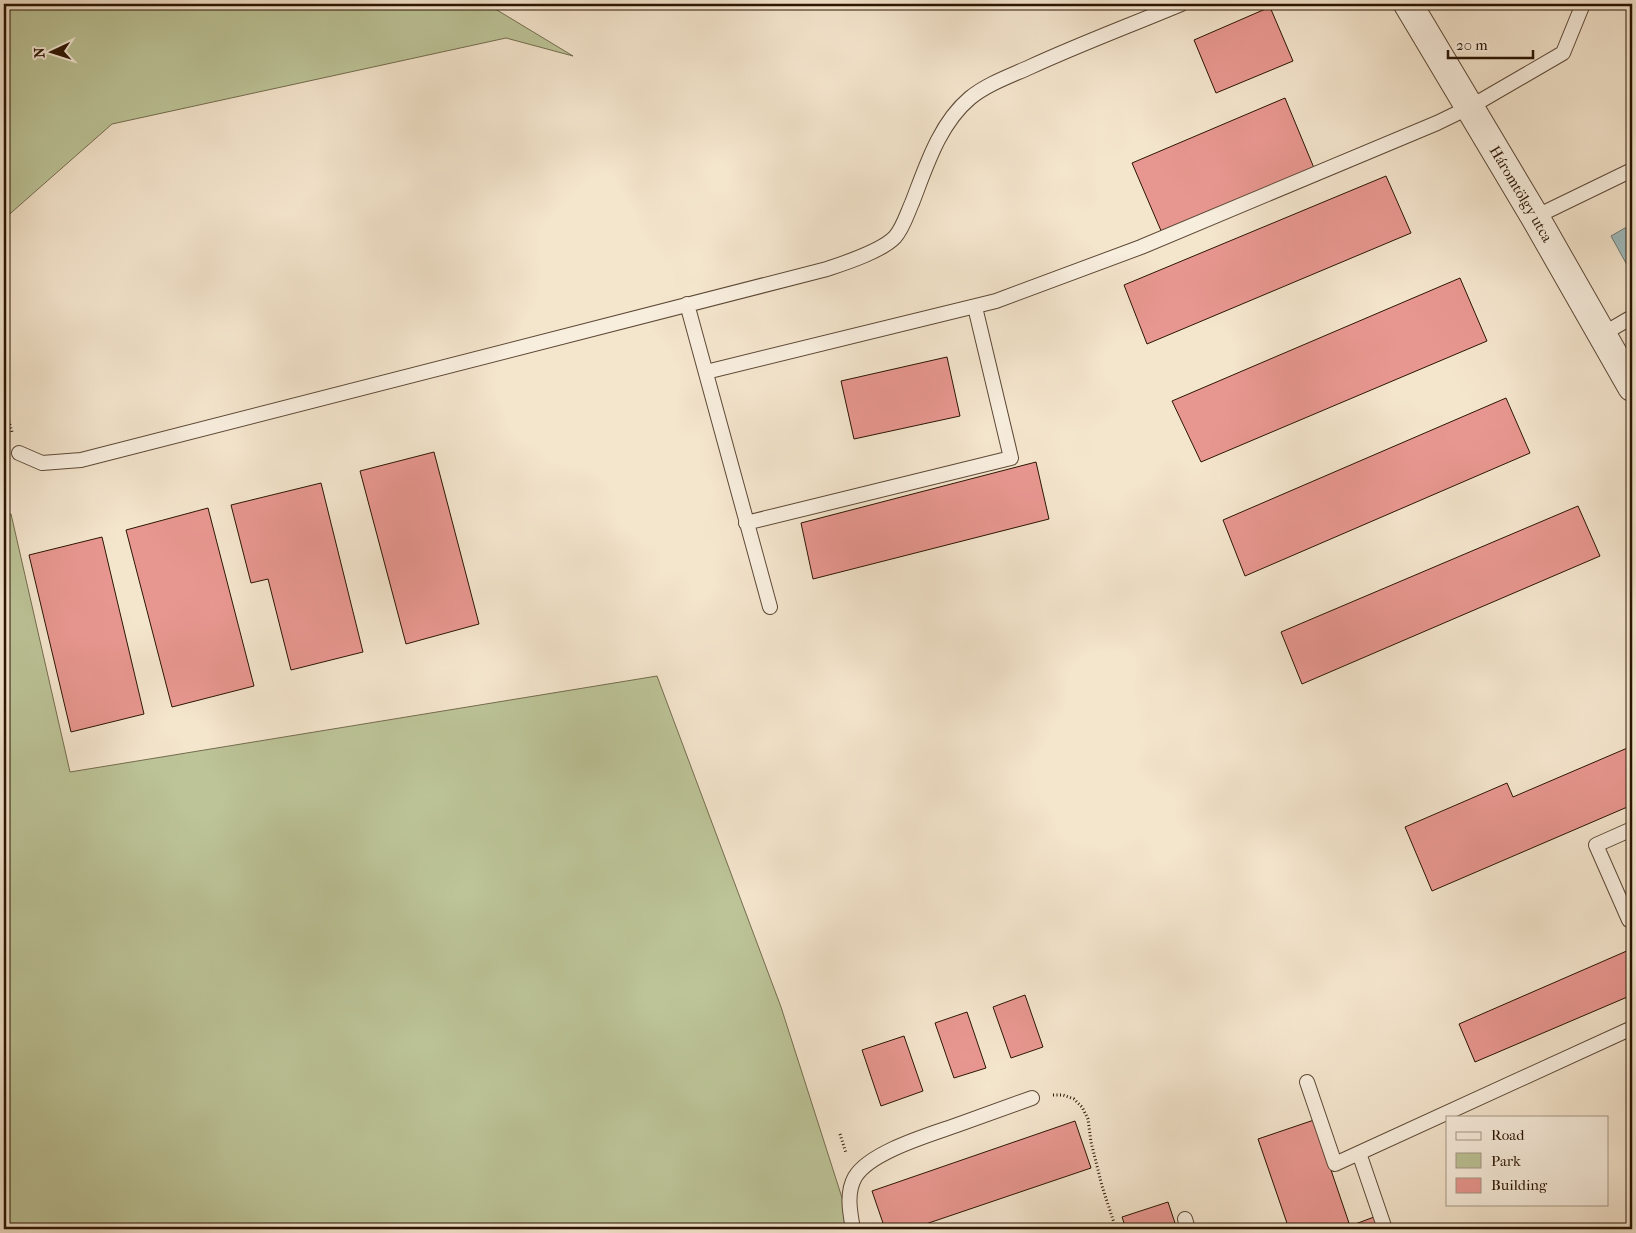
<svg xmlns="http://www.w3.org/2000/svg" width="1636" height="1233" font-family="'IM FELL French Canon',serif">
  <rect width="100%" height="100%" fill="#f4e5cd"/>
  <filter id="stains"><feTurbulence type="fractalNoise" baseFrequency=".004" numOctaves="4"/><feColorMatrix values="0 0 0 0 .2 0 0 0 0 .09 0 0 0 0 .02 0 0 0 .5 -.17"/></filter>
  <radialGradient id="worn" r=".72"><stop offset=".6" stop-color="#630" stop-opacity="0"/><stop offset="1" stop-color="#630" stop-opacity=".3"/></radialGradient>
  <path fill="#bcc498" stroke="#746c4e" d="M4,4h483l86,52 -67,-18 -394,86 -108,95z
    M4,514h7l59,258 587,-96 124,331 71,222h-848z"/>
  <path fill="#9fbdc0" stroke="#717a74" d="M1632,224v50l-21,-38z"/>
  <path fill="#e89790" stroke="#2b1503" d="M1270,7l23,54 -77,32 -22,-53z
    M1285,98l29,70 -152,65 -30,-70z
    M1386,176l25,57 -264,111 -23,-59z
    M1460,278l27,63 -286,121 -29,-61z
    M947,357l13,59 -106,23 -13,-58z
    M1506,398l24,55 -285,123 -22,-56z
    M434,452l45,172 -73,20 -46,-173z
    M1036,462l13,57 -236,60 -12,-56z
    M321,483l42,169 -72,18 -23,-91 -17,4 -20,-78z
    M1578,506l22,50 -298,128 -21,-52z
    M208,508l46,178 -82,21 -46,-177z
    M102,537l42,177 -73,18 -42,-177z
    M1632,746v59l-200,86 -27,-64 102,-44 6,14z
    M1629,950l3,6v39l-157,67 -16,-38z
    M1025,995l18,52 -32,11 -18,-51z
    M967,1012l19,56 -32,10 -19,-55z
    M904,1036l19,55 -42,15 -19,-56z
    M1314,1120l36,106 24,-9 5,12h-90l-31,-90z
    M1075,1121l16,47 -180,61h-26l-13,-38z
    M1168,1202l9,27h-51l-4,-12z"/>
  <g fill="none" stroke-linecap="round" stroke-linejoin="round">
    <defs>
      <path id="lane" d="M1535,217l97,-47
        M687,304l83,303
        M1603,334l29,-17
        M706,372l290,-71 145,-54 296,-124 33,-16 93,-54 20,-49
        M19,453l23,10 39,-3 746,-191c18,-6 55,-18 68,-32 8,-9 12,-23 17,-34 14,-36 27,-79 58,-105 17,-14 40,-22 60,-31 50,-23 101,-42 151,-63
        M746,523l265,-65 -36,-151
        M1632,829l-36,16 33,75 3,-2
        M1307,1082l28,82 297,-136
        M1359,1153l26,76
        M1185,1219l3,10
        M853,1229c-3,-17 -7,-36 2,-52 15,-25 74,-42 102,-52 25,-9 50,-18 75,-27"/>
      <g id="street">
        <path id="s1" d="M1408,4l127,213 97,170"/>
      </g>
    </defs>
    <use href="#lane" stroke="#5d4936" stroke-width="16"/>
    <use href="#street" stroke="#5d4936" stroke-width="30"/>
    <path stroke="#2b1503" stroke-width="3" stroke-dasharray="1 2.5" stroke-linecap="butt" d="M4,404l8,28
      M1053,1095h10l11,4 8,8 6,12 3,23 11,44 14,43
      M840,1134l6,19"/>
    <use href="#lane" stroke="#f8eede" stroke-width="14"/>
    <use href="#street" stroke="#f8eede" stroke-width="28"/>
  </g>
  <g text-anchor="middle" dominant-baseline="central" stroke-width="4.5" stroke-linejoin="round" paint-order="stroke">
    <g font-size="15" fill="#2b1503" stroke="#f8eede">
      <text stroke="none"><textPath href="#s1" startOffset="221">Háromtölgy utca</textPath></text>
    </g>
  </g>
  <rect width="1636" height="1233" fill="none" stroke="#f4e5cd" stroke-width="20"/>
  <rect x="5" y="5" width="1626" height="1223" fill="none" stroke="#2b1503" stroke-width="2.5"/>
  <rect x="10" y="10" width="1616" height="1213" fill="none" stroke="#2b1503"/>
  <rect x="1446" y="1116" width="162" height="90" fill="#f8eede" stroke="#a69786"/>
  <rect x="1456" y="1132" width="25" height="8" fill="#f8eede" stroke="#a69786"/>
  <text x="1491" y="1140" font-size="15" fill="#2b1503">Road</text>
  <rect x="1456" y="1153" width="25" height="15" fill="#bcc498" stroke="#a69786"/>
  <text x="1491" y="1166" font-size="15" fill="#2b1503">Park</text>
  <rect x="1456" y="1178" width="25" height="15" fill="#e89790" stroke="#a69786"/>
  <text x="1491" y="1190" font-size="15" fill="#2b1503">Building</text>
  <g transform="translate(52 52) rotate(266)" stroke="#f8eede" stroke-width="4" paint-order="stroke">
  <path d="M0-4L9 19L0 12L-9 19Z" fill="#2b1503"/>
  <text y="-8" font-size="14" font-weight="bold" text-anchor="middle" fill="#2b1503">N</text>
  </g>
  <path d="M1448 50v8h85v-8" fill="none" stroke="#2b1503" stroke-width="2.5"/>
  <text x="1456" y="50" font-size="15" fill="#2b1503" stroke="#f8eede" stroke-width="4" paint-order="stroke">20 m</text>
  <rect width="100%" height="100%" filter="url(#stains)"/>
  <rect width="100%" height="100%" fill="url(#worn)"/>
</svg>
